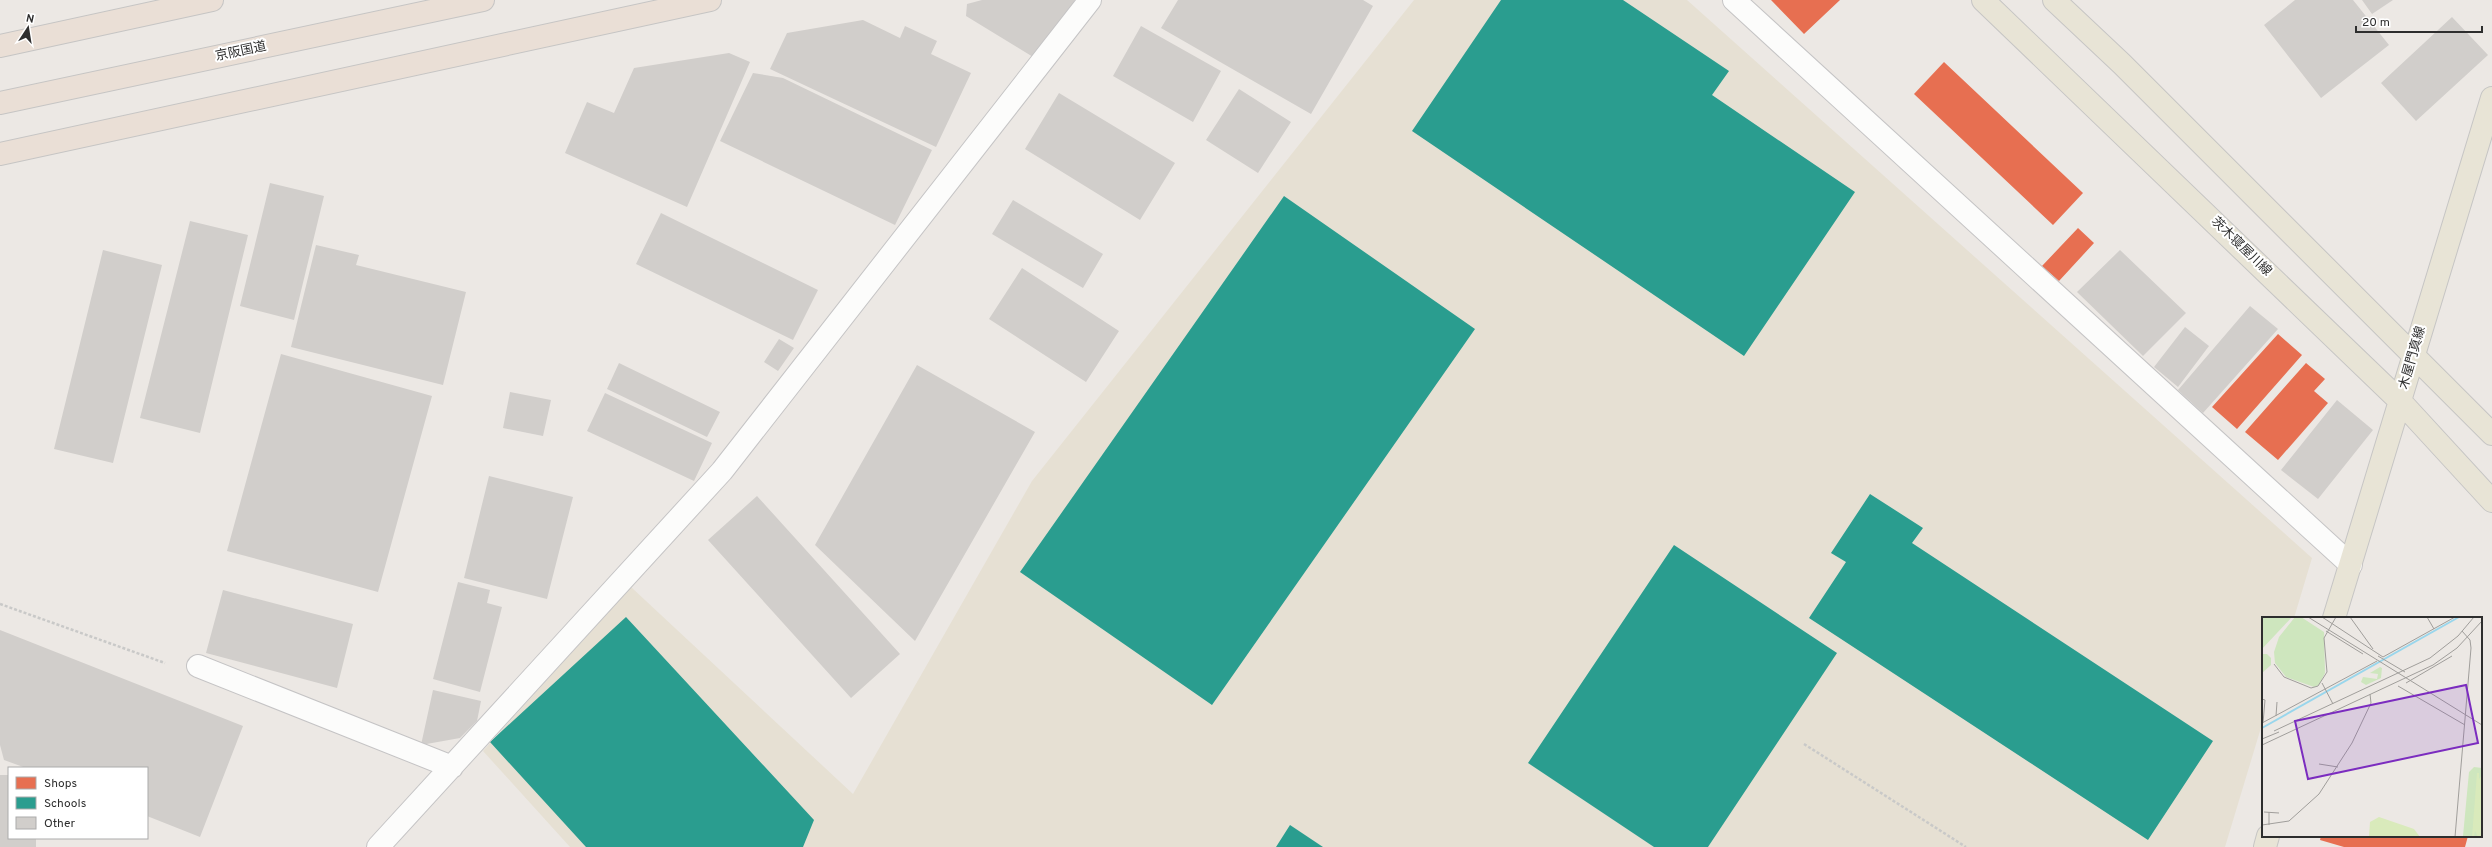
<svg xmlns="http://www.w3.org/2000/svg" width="2492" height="847" font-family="Overpass,'Noto Sans JP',sans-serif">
  <rect width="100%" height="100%" fill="#ece8e4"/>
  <path fill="#e6e0d3" d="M1414,0h273l625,558 -18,60h-31v103l-38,126h-1655l-87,-96 148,-164 222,207 179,-313z"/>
  <path fill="#e76f51" d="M1771,0h69l-36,34z
    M1944,62l139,131 -30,32 -139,-131z
    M2078,228l16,15 -35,38 -17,-15z
    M2278,334l24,21 -65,74 -25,-22z
    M2306,363l19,16 -11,12 14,12 -50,57 -33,-28z
    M2321,836h147l-3,11h-121l-24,-7z"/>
  <path fill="#2a9d8f" d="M1501,0h122l106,71 -17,24 143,97 -111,164 -332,-225z
    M1284,196l191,133 -263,376 -192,-133z
    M1870,494l53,34 -11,15 301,198 -65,99 -339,-222 37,-56 -15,-9z
    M1674,545l163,108 -129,194h-54l-126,-84z
    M626,617l188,203 -11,27h-217l-96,-105z
    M1290,825l33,22h-47z"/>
  <path fill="#d1cecb" d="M982,0h93l-37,60 -72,-44 1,-12z
    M1178,0h185l10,6 -62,108 -150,-86z
    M2295,0h58l36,45 -68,53 -57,-73z
    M2362,0h31l-21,14z
    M2452,17l36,38 -72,66 -35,-38z
    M863,20l37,18 5,-12 32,15 -6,13 40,19 -35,74 -166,-78 17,-36z
    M1141,26l80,45 -28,51 -80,-46z
    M729,53l21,9 -63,145 -122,-54 22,-51 27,11 20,-45z
    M753,73l30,5 149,72 -37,75 -175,-84z
    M1239,89l52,33 -33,51 -52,-33z
    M1059,93l116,70 -35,57 -115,-71z
    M270,183l54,13 -30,124 -54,-14z
    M1013,200l90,54 -20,34 -91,-54z
    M661,213l157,77 -25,50 -157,-76z
    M190,221l58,14 -48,198 -60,-15z
    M316,245l43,10 -3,10 110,27 -23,93 -152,-38z
    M103,250l59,15 -49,198 -59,-14z
    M2120,250l66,63 -43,43 -66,-64z
    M1022,268l97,63 -33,51 -97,-63z
    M2250,306l28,23 -75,84 -25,-23z
    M2185,327l24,19 -31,41 -24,-20z
    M779,339l15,9 -16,23 -14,-9z
    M281,354l151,42 -54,196 -151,-41z
    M619,363l101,49 -13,25 -100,-48z
    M917,365l118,67 -120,209 -100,-96z
    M510,392l41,8 -8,36 -40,-8z
    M605,393l107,50 -18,38 -107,-50z
    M2337,400l36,30 -55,69 -37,-29z
    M489,476l84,21 -26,102 -83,-21z
    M757,496l143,158 -49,44 -143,-158z
    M458,582l32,8 -3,13 15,4 -22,85 -47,-13z
    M223,590l130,34 -16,64 -131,-35z
    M0,630l243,96 -43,111 -53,-21v-48h-121l-22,-8 -4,-15z
    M433,690l48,11 -4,20 -17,17 -39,7z
    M0,775h9v63h27v9h-36z"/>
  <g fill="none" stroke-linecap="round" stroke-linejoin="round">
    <defs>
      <path id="minor" d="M1734,0l617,565
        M198,666l254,101
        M378,847l344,-376 368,-471"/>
      <path id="major" d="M1983,0l418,402 91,99
        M2054,0l68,64 370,370
        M2334,618l158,-520
        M2265,847l3,-11"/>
      <path id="highway" d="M0,46l212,-46
        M0,103l483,-103
        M0,154l710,-154"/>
    </defs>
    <use href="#minor" stroke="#c5c4c5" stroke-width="24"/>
    <use href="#major" stroke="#c6c5c4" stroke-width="24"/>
    <use href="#highway" stroke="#c6c5c4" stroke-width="24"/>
    <path stroke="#c9c9c8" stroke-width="2.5" stroke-dasharray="3 2" stroke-linecap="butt" d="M0,604l165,59
      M1804,744l162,103"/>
    <use href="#minor" stroke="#fcfcfb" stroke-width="22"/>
    <use href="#major" stroke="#e8e4d6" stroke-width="22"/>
    <use href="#highway" stroke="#eadfd6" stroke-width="22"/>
  </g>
  <g text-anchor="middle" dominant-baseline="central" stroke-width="4" stroke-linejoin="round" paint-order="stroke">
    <g font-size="13" fill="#2e2e2e" stroke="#fff">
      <text transform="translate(241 52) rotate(-12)">京阪国道</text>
      <text transform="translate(2241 247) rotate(44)">茨木寝屋川線</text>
      <text transform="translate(2413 358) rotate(-74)">木屋門真線</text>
    </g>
  </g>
  <g transform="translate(2262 617)">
    <rect width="220" height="220" fill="#ece8e4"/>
    <path d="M0,0h30l-30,32zM33,0h6l23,15 1,41 -6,12 -5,2 -28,-10 -11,-14 -1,-11 5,-15zM0,37h5l4,4v7l-9,8zM118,50l2,1 -1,10 -15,7 -5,-3 2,-5 14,2 1,-5 -8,-1zM212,150l8,1v69l-19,-1 6,-64z" fill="#cee6be"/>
    <path d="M215,156h2v6l3,-4v62h-4l-3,-6 -1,6h-2zM117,200l35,12 6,8h-51l1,-15z" fill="#d9eabb"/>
    <path fill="none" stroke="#99d6ec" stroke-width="2" d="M0,111l197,-111"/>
    <path fill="none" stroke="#a09e9b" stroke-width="1" d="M46,0l174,108M60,0l61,40M88,0l23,32M165,0l7,12M64,14l37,23M116,39l27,16M121,40l72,-40M12,47l10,13 27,11 7,-2 9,-14 -3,-34 12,-21M60,66l11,21M144,66l46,-27M136,69l67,39M0,82l3,1 -2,23M14,99l1,-14M0,106l115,-62M12,114l156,-73 28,-22 16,-19M0,122l17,-7M0,128l171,-80 24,-17 25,-27M57,147l19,3M2,195l15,1M0,208l27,-4 30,-27 33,-51 19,-40 -1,-9M7,208v-13M193,220l16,-189 -1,-8 -8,-9"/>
    <path fill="#7b2cbf" fill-opacity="0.15" stroke="#7b2cbf" stroke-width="2" d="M204,68l12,58 -170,36 -13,-58z"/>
    <rect width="220" height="220" fill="none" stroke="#2e2e2e" stroke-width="2"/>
  </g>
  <rect x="8" y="767" width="140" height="72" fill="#ffffff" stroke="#ababab"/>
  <rect x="16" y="777" width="20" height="12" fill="#e76f51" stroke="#ababab"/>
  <text x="44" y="787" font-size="12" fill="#2e2e2e">Shops</text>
  <rect x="16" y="797" width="20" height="12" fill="#2a9d8f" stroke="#ababab"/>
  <text x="44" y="807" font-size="12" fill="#2e2e2e">Schools</text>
  <rect x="16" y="817" width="20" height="12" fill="#d1cecb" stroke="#ababab"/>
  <text x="44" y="827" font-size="12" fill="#2e2e2e">Other</text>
  <g transform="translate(28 28) rotate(12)" stroke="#ffffff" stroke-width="3" paint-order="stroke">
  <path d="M0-3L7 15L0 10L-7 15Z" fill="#2e2e2e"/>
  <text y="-6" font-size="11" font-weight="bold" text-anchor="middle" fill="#2e2e2e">N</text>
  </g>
  <path d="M2356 26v6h126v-6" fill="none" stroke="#2e2e2e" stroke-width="2"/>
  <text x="2362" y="26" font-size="12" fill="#2e2e2e" stroke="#ffffff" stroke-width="3" paint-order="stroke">20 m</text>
</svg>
